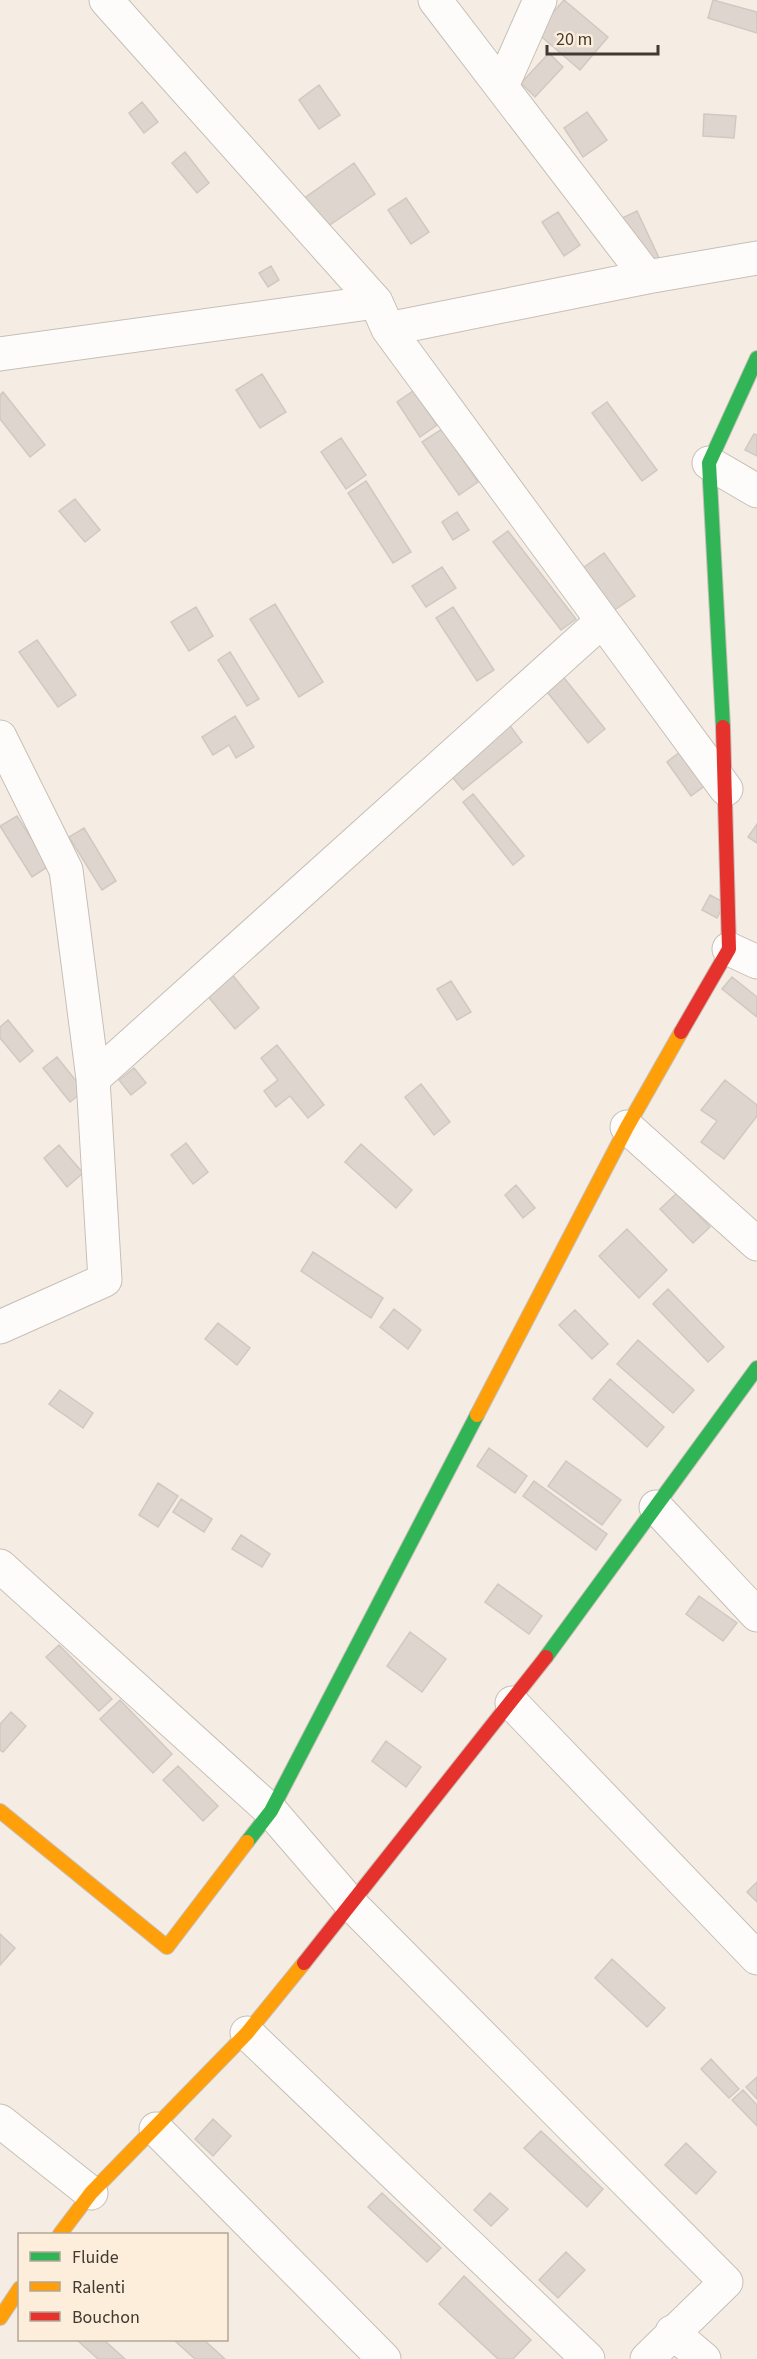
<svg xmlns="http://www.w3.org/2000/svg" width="757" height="2359" font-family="'Source Sans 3',sans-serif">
  <rect width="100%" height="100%" fill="#f5ede4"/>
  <path fill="#ded6ce" stroke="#d0c9c1" stroke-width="1.5" d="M564,0l44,37 -28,33 -44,-38z
    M713,0l44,12v21l-49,-15z
    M549,53l14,14 -28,30 -14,-14z
    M319,85l21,30 -21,14 -20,-29z
    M142,102l16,20 -14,11 -15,-20z
    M587,112l20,28 -24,17 -19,-29z
    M704,114l32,2 -2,22 -31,-2z
    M185,152l24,31 -12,10 -25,-30z
    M354,163l21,31 -51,35 -21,-30z
    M406,198l23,34 -18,12 -23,-34z
    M637,211l23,49 -17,8 -23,-49z
    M558,212l22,33 -16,11 -22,-34z
    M271,266l8,14 -11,7 -9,-14z
    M262,374l24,38 -26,16 -24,-38z
    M413,391l24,34 -17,12 -23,-35z
    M3,392l42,53 -15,12 -30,-38v-24z
    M607,402l50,68 -15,11 -50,-68z
    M442,429l36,53 -19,13 -37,-53z
    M754,434l3,1v21l-12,-6z
    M341,438l25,37 -20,14 -25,-37z
    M366,481l45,71 -18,11 -45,-70z
    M75,499l25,31 -15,12 -26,-31z
    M457,512l12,18 -16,10 -11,-18z
    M508,531l68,88 -15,11 -68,-88z
    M604,553l31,43 -22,15 -30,-43z
    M442,567l14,21 -30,19 -14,-21z
    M275,604l48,78 -24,15 -49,-78z
    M196,607l17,29 -24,15 -18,-29z
    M453,607l41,63 -17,11 -41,-63z
    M37,640l39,55 -18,12 -39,-55z
    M230,652l29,47 -12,7 -29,-46z
    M561,674l44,55 -17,14 -44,-55z
    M235,716l19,31 -18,11 -7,-13 -16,10 -11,-18z
    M508,723l14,19 -59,48 -15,-18z
    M685,748l25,34 -19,14 -24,-34z
    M473,794l51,62 -11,9 -50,-63z
    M17,816l32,50 -17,11 -32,-51z
    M757,824v19l-9,-6z
    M84,828l32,53 -14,9 -33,-53z
    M710,895l15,8 -8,15 -15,-8z
    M231,973l28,35 -24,21 -29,-35z
    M732,977l25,20v20l-35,-28z
    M451,981l20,31 -14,8 -20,-31z
    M8,1020l25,31 -13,11 -20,-24v-11z
    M277,1045l47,60 -16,13 -18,-22 -14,11 -12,-16 14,-11 -17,-22z
    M57,1057l27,34 -14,11 -27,-34z
    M134,1068l12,15 -15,12 -12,-15z
    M725,1080l32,25v11l-33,43 -23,-17 16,-21 -16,-11z
    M421,1084l29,38 -16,13 -29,-38z
    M186,1143l22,29 -15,12 -22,-29z
    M361,1144l51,46 -16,18 -51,-46z
    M59,1145l24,28 -16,14 -23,-29z
    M516,1185l19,23 -12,10 -18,-23z
    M677,1193l33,34 -17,16 -33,-34z
    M627,1229l40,41 -28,28 -40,-42z
    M313,1252l70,46 -12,20 -70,-47z
    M668,1289l56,58 -16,15 -55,-58z
    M394,1309l27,21 -13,19 -28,-22z
    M575,1310l33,34 -16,15 -33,-34z
    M218,1323l32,25 -13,17 -32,-26z
    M638,1340l56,50 -21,23 -56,-49z
    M610,1379l54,48 -17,20 -54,-48z
    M60,1390l33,23 -10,15 -34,-24z
    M489,1448l38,28 -12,17 -38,-27z
    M566,1461l55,39 -19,25 -54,-39z
    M534,1481l73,53 -11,16 -73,-54z
    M158,1483l20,13 -20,31 -19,-12z
    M181,1499l31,20 -8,13 -31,-20z
    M241,1535l29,19 -8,13 -30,-18z
    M498,1584l44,32 -13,18 -44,-32z
    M699,1596l38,27 -14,18 -37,-27z
    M410,1632l36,27 -24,33 -35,-26z
    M59,1645l53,54 -13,12 -53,-54z
    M120,1700l52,54 -19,19 -53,-54z
    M11,1712l15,14 -23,26 -3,-2v-26z
    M386,1741l35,26 -15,20 -34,-26z
    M178,1766l40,40 -15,15 -40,-41z
    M757,1882v20l-10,-10z
    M0,1934l15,14 -15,17z
    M612,1959l53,49 -18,19 -52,-49z
    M711,2059l28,30 -10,9 -28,-29z
    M757,2077v22l-11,-12z
    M743,2090l14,15v21l-25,-26z
    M213,2119l18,17 -18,20 -18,-17z
    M541,2131l62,58 -16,18 -63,-59z
    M686,2143l30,29 -20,22 -31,-29z
    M382,2193l59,55 -14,14 -59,-55z
    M490,2193l18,16 -17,17 -17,-16z
    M566,2252l19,18 -27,28 -19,-18z
    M464,2276l67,64 -18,19h-15l-59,-55z
    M77,2340h27l21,19h-27z
    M204,2340l21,19h-30l-20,-18z"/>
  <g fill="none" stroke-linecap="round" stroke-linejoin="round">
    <defs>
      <path id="street" d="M106,0l270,302
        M435,0l212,277
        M502,86l38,-86
        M388,329l338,460
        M0,354l376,-52 12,27 259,-52 110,-19
        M709,463l48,28
        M0,737l66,133 27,209 12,201 -105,47
        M729,949l28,13
        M93,1079l509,-458
        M627,1127l130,117
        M656,1507l101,108
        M0,1566l271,245 81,94 374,377 -79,77
        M512,1703l245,255
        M247,2033l341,326
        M0,2121l91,72
        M156,2129l228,230
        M672,2332l32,27"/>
      <path id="fast" d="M723,727l-14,-264 48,-105
        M546,1657l211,-289
        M247,1842l24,-31 206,-396"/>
      <path id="slow" d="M477,1415l150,-288 54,-95
        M0,1811l167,136 80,-105
        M60,2234l31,-41 156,-160 57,-70
        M0,2318l20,-30"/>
      <path id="jam" d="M681,1032l48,-83 -6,-222
        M304,1963l242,-306"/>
    </defs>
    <use href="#street" stroke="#c6bfb7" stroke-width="35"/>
    <use href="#fast" stroke="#c6bfb7" stroke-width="16"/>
    <use href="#slow" stroke="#c6bfb7" stroke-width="16"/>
    <use href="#jam" stroke="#c6bfb7" stroke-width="16"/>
    <use href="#street" stroke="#fefcfb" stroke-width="33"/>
    <use href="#fast" stroke="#30b455" stroke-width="14"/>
    <use href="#slow" stroke="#ff9f0a" stroke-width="14"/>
    <use href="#jam" stroke="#e5322d" stroke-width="14"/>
  </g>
  <rect x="18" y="2233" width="210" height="108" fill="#fdeedc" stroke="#b2a698" stroke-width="1.5"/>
  <rect x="30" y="2252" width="30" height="9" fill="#30b455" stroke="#b2a698" stroke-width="1.5"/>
  <text x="72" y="2263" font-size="18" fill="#413a31">Fluide</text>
  <rect x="30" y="2282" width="30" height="9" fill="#ff9f0a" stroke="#b2a698" stroke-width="1.5"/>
  <text x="72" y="2293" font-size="18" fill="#413a31">Ralenti</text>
  <rect x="30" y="2312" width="30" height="9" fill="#e5322d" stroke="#b2a698" stroke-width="1.5"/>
  <text x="72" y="2323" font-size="18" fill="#413a31">Bouchon</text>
  <path d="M547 45v9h111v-9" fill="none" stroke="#413a31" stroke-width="3"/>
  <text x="556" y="45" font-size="18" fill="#413a31" stroke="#fdeedc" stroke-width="4.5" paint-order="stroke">20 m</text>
</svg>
